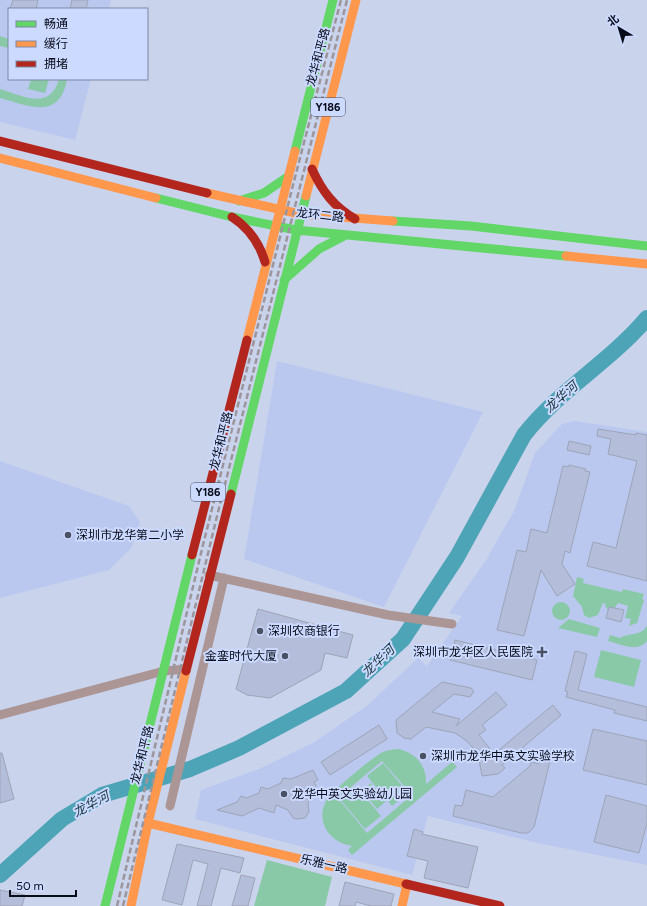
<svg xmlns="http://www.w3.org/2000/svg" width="647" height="906" font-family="Figtree,'Noto Sans SC',sans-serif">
  <rect width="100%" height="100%" fill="#cad3ec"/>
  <path fill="#bac8f0" d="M0,0h111l-2,9h-100v70h82l-16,61 -75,-18z
    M277,361l206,51 -99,195 -140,-48z
    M575,421l72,11v433l-109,-22 -110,-27 -16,59 -217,-56 6,-29 58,-21 54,-26 55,-38 50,-47 9,8 35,-50 -13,-3 37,-53 28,-49 21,-58 27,-29z
    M0,461l129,45 11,16 -8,25 -23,23 -109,28z"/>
  <path fill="#8ac9a8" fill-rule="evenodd" d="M0,36l9,3v9l-9,-2z
    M31,79h18l-4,14 -17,-4z
    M59,79h8c-7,42 -39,27 -67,19v-9c23,7 50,22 59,-10z
    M577,577l7,2 -1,4 39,9 1,-3 21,5 -2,5 2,1 -7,23 -8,3 2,-7 -6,-1 3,-12 -10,-3 -7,11 -6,-8 1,-2 -3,-1 -5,12 -9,3 -5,-3 -2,-8 -9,-11z
    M552 611a9 9 0 1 1 18 0a9 9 0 1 1-18 0Z
    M569,619l31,9 -3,9 -39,-9z
    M647,625v16c-9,12 -27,3 -39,0l2,-6 10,3c9,-6 22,-1 27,-13z
    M601,650l40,10 -7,27 -40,-10z
    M399,749c18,5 28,17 27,35l26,-22 5,5 -105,88 -4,-5 4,-4c-22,-3 -37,-24 -26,-45 5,-10 45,-42 55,-48 6,-3 12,-4 18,-4zM382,761l30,34 -45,38 -29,-35z
    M383,763l25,30 -16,13 -25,-30z
    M371,783l15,18 -9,8 -15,-18z
    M356,786l25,30 -16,13 -25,-30z
    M267,860l65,17 -7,29h-71z"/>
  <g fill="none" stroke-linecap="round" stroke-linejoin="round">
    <path stroke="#4da4b7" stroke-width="16" d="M0,875l62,-56 40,-24 88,-26 49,-21 107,-57 57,-52 54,-82 67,-122c35,-45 86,-73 123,-117"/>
  </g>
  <path fill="#b4bdda" stroke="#9da4b7" d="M13,0h25l-2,9h-26z
    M72,0h16l-2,9h-16z
    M598,429l38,6v-2l11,2v146l-60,-15 6,-24 23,6 21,-87 -29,-7 3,-15 -14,-3z
    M569,441l22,5 -2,9 -22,-5z
    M569,465l17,4 -1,2 5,1 -20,81 -5,-2 -3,13 13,20 -18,12 -16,-26 -17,66 -27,-6 20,-80 9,2 5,-23 16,4 16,-67 6,1z
    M609,607l15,3 -3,12 -15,-4z
    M258,609l95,26 -6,23 -22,-5 -4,17 -51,28 -23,-3 -11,-6z
    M455,640l82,20 -5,20 -82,-20z
    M575,651l12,3 -9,36 69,17v14l-33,-8 1,-3 -49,-13 2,-5 -3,-1z
    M442,682l29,6 3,3 -4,6 -16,-3 -22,18 28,7 -4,7 40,-34 11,13 -25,20 4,5 -7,5 15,19 59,-49 8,10 -59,50 3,3 -7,6 -16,2 -4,-22 -11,-13 -12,-8 -29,-6 -15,12 -7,-1 -7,-5 -1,-13z
    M379,725l8,14 -57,36 -9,-13z
    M593,729l54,12v44l-64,-15z
    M0,753h2l12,46 -14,4z
    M540,758l10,3 -16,66 -6,6h-7l-68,-17 2,-11 7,1 4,-16 27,7 37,-31 1,-4 8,2z
    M313,770l5,10 -4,2 2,4 -8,17 1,9 -4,6 -8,1 -4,-1 -5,-8 -12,-5 -2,8 -15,-5 -17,8 -25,-6 20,-8 4,-6 5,2 13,-5 2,-6 7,2 13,-6 2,-5 8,1z
    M606,795l41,11v17l-8,30 -45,-11z
    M414,829l9,3 -1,2 56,13 -10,41 -44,-10 4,-17 -21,-5z
    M177,844l67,14 -4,15 -19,-5 -10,38h-14l11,-42 -15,-4 -11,45 -20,-5z
    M241,875l14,3 -7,28h-16z
    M345,882l49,12 -3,12h-20l-15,-4 -1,4h-16z
    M0,890l25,5 -3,11h-22z"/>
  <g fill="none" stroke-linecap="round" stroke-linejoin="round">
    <path stroke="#ab9595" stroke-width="9" d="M209,575l179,40 64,9
      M0,715l164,-44 22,-2
      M170,806l54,-228"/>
    <path stroke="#63d668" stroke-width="9" d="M295,151l38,-151
      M156,198l76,19 64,13 270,26
      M239,201l25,-8 22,-15
      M393,221l78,5 176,20
      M284,280l35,-31 25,-13
      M231,494l75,-298
      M105,906l87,-351"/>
    <path stroke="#ff974d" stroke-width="9" d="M0,158l156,40
      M207,193l93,21 93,7
      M306,196l50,-196
      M566,256l81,8
      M247,340l48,-189
      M148,823l258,61
      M131,906l17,-83 38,-152
      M402,906l5,-22"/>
    <path stroke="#b3261e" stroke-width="9" d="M0,141l207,52
      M312,169c10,22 22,38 43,50
      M232,217c17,11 27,25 33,45
      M192,555l55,-215
      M186,671l45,-177
      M406,884l94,22"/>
    <path stroke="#9c959c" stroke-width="2.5" stroke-dasharray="6 3" stroke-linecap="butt" d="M117,906l85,-357 91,-364 48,-185
      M123,906l95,-394 129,-512"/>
  </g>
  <g fill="#4b5164" stroke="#ccdaff" stroke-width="1.5">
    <circle cx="68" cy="535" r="4"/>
    <circle cx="260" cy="631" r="4"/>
    <path d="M540 646h4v4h4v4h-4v4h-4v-4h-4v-4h4z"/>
    <circle cx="285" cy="656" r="4"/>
    <circle cx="423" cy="756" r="4"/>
    <circle cx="284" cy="794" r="4"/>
  </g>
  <g text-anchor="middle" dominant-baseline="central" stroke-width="4" stroke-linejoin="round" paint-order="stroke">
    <g fill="#ccdaff" stroke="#42495f" stroke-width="1">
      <rect x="311" y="98" width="34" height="18" rx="3"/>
      <rect x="191" y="483" width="34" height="18" rx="3"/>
    </g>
    <g font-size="11" font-weight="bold" fill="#070b1a">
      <text x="328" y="107">Y186</text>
      <text x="208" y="492">Y186</text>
    </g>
    <g font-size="12" fill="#070b1a" stroke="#ccdaff">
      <text transform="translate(318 57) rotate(-75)">龙华和平路</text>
      <text transform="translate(320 215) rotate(6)">龙环二路</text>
      <text transform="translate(221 441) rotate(-76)">龙华和平路</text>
      <text transform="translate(142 755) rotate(-76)">龙华和平路</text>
      <text transform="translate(324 864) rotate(13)">乐雅一路</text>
    </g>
    <g font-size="12" fill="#070b1a" stroke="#ccdaff" text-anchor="start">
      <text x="76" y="535">深圳市龙华第二小学</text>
      <text x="268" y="631">深圳农商银行</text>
      <text x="533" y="652" text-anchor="end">深圳市龙华区人民医院</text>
      <text x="277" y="656" text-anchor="end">金銮时代大厦</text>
      <text x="431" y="756">深圳市龙华中英文实验学校</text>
      <text x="292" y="794">龙华中英文实验幼儿园</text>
    </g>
    <g font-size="13" font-style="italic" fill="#16363c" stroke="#ccdaff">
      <text transform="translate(561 397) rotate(-41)">龙华河</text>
      <text transform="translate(378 661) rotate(-43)">龙华河</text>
      <text transform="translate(91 804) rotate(-28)">龙华河</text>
    </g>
  </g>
  <rect x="8" y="8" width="140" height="72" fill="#ccdaff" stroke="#7d87a3"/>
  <rect x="16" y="21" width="20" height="6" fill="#63d668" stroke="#7d87a3"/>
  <text x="44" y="28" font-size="12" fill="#070b1a">畅通</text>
  <rect x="16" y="41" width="20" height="6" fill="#ff974d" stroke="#7d87a3"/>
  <text x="44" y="48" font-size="12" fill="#070b1a">缓行</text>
  <rect x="16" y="61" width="20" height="6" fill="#b3261e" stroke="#7d87a3"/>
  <text x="44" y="68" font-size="12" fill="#070b1a">拥堵</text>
  <g transform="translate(619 28) rotate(322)" stroke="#ccdaff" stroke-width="3" paint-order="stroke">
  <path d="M0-3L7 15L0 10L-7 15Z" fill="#070b1a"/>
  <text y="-6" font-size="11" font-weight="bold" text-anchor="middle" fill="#070b1a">北</text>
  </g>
  <path d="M10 890v6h66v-6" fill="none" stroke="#070b1a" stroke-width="2"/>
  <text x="16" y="890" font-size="12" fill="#070b1a" stroke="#ccdaff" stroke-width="3" paint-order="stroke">50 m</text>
</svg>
